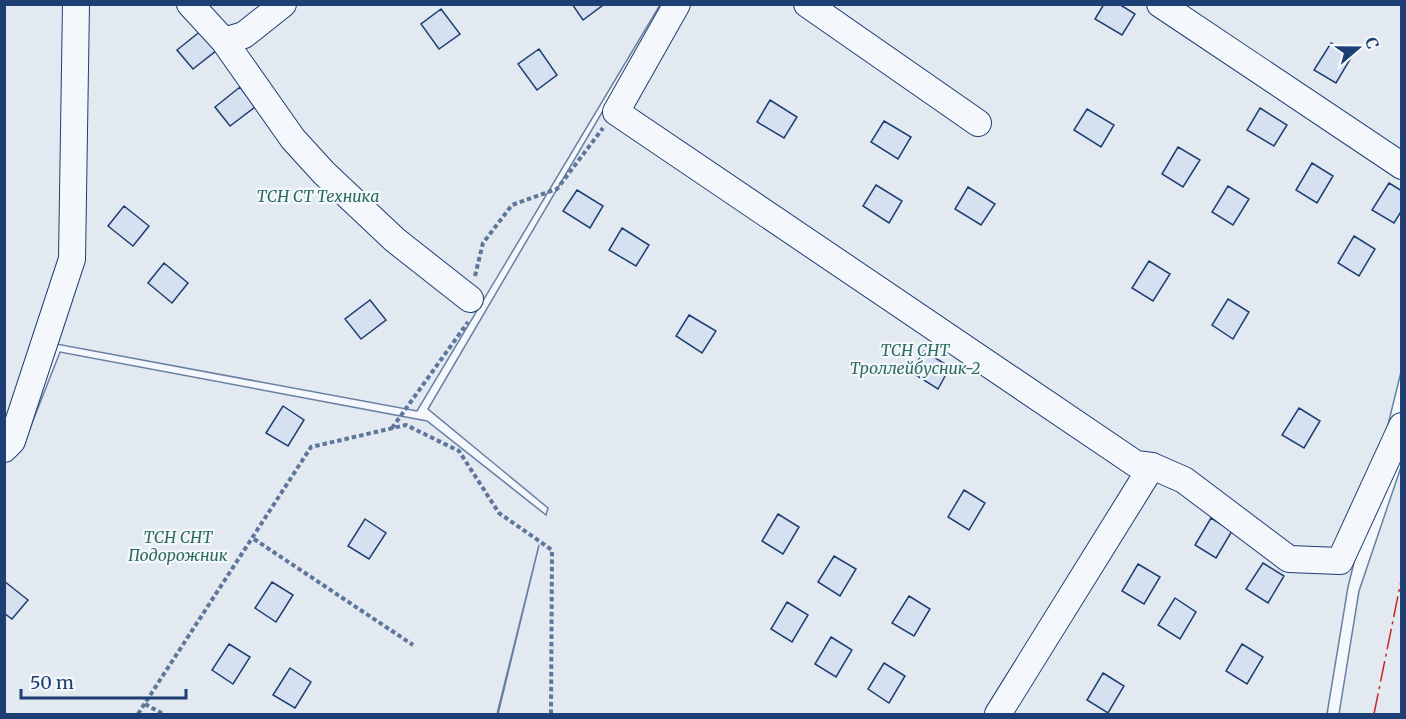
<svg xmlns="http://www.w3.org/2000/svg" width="1406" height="719" font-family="Merriweather,serif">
  <rect width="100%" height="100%" fill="#f4f7fb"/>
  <path fill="#e3e9f0" stroke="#687fa3" stroke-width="1.5" d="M5,5h64l-4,254 -60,181z
    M83,5h577l-243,406 -361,-67z
    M665,5h736v367l-53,215 -21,127h-829l41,-169 -42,169h-492l-1,-250 21,-23 35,-89 367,69 119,94 2,-7 -120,-99z
    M1401,467v247h-62l20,-123z"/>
  <path fill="#d5e0f0" stroke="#1d3f73" stroke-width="1.5" d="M572,4h31v1l-20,15z
    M1104,4h15l16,10 -13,21 -27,-16z
    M441,9l19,25 -21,15 -18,-25z
    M202,30l15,20 -24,19 -16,-19z
    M1331,43l21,13 -16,27 -22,-13z
    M539,49l18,26 -20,15 -19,-26z
    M240,87l15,20 -25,19 -15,-19z
    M770,100l27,17 -13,21 -27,-16z
    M1260,108l27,17 -13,21 -27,-16z
    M1087,109l27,16 -13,22 -27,-17z
    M884,121l27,16 -13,22 -27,-17z
    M1178,147l22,13 -17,27 -21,-13z
    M1312,163l21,13 -16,27 -21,-13z
    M1389,183l13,8v19l-8,13 -22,-13z
    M876,185l26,16 -13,22 -26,-17z
    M1228,186l21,13 -16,26 -21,-13z
    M968,187l27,17 -14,21 -26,-16z
    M577,190l26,16 -13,22 -27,-17z
    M124,206l25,20 -16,20 -25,-20z
    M622,228l27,17 -13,21 -27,-16z
    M1354,236l21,13 -16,27 -21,-13z
    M1149,261l21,13 -17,27 -21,-13z
    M164,263l24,20 -16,20 -24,-20z
    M1228,299l21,13 -16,27 -21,-14z
    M370,300l16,20 -25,19 -16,-20z
    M689,315l27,16 -14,22 -26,-17z
    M924,351l26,16 -12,22 -27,-17z
    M283,406l21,14 -16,26 -22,-13z
    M1299,408l21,13 -16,27 -22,-13z
    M964,490l21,13 -16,27 -21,-13z
    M778,514l21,13 -16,27 -21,-13z
    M1211,518l21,13 -16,27 -21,-13z
    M365,519l21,14 -17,26 -21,-13z
    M834,556l22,13 -16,27 -22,-14z
    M1263,563l21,13 -16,27 -22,-14z
    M1138,564l22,13 -16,27 -22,-13z
    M4,581l24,19 -16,19 -8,-6z
    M272,582l21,13 -17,27 -21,-14z
    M909,596l21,13 -16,27 -22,-13z
    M1175,598l21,14 -16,27 -22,-14z
    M787,602l21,13 -16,27 -21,-13z
    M831,637l21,13 -16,27 -21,-13z
    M229,644l21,13 -17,27 -21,-14z
    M1242,644l21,13 -16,27 -21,-13z
    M884,663l21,13 -16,27 -21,-14z
    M290,668l21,14 -16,26 -22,-13z
    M1103,673l21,13 -16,27 -21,-13z"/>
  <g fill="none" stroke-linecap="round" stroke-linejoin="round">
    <defs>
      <path id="minor" d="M190,4l34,37 69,98 31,34 71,67 75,59
        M677,4l-61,108 520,352 16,2
        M807,4l171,119
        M1160,4l242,162
        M224,41l20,-6 39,-31
        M4,449l8,-8 60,-182 4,-255
        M998,714l154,-248 32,14 105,79 51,2 62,-135"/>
    </defs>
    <use href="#minor" stroke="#1d3f73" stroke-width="28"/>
    <path stroke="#5e769c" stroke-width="4" stroke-dasharray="4.5 3" stroke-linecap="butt" d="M475,276l8,-33 29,-38 45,-16 46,-61
      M392,428l76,-106
      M254,539l159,106
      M145,704l18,10
      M138,714l173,-267 95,-22 53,26 40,62 53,37 -1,164"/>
    <use href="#minor" stroke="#f4f7fb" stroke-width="26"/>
    <path stroke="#c62828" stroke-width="1.5" stroke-dasharray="21 4.5 3 4.5" stroke-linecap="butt" d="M1374,714l28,-138"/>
  </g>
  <g text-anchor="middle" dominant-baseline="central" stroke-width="4.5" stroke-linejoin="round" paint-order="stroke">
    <g font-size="16" font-style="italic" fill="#2c6c60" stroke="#f4f7fb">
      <text x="318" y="196">ТСН СТ Техника</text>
      <text x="915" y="350">ТСН СНТ<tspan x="915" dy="18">Троллейбусник-2</tspan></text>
      <text x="178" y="537">ТСН СНТ<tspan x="178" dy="18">Подорожник</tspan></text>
    </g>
  </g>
  <rect width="1406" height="719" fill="none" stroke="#1d3f73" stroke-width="12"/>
  <g transform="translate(1358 48) rotate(70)" stroke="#f4f7fb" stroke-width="4.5" paint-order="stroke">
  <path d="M0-4.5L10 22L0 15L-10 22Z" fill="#1d3f73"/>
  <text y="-9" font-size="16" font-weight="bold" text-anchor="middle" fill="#1d3f73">С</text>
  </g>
  <path d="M21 689v9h165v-9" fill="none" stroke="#1d3f73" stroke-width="3"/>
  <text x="30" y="689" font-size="18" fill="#1d3f73" stroke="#f4f7fb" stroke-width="4.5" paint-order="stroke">50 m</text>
</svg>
